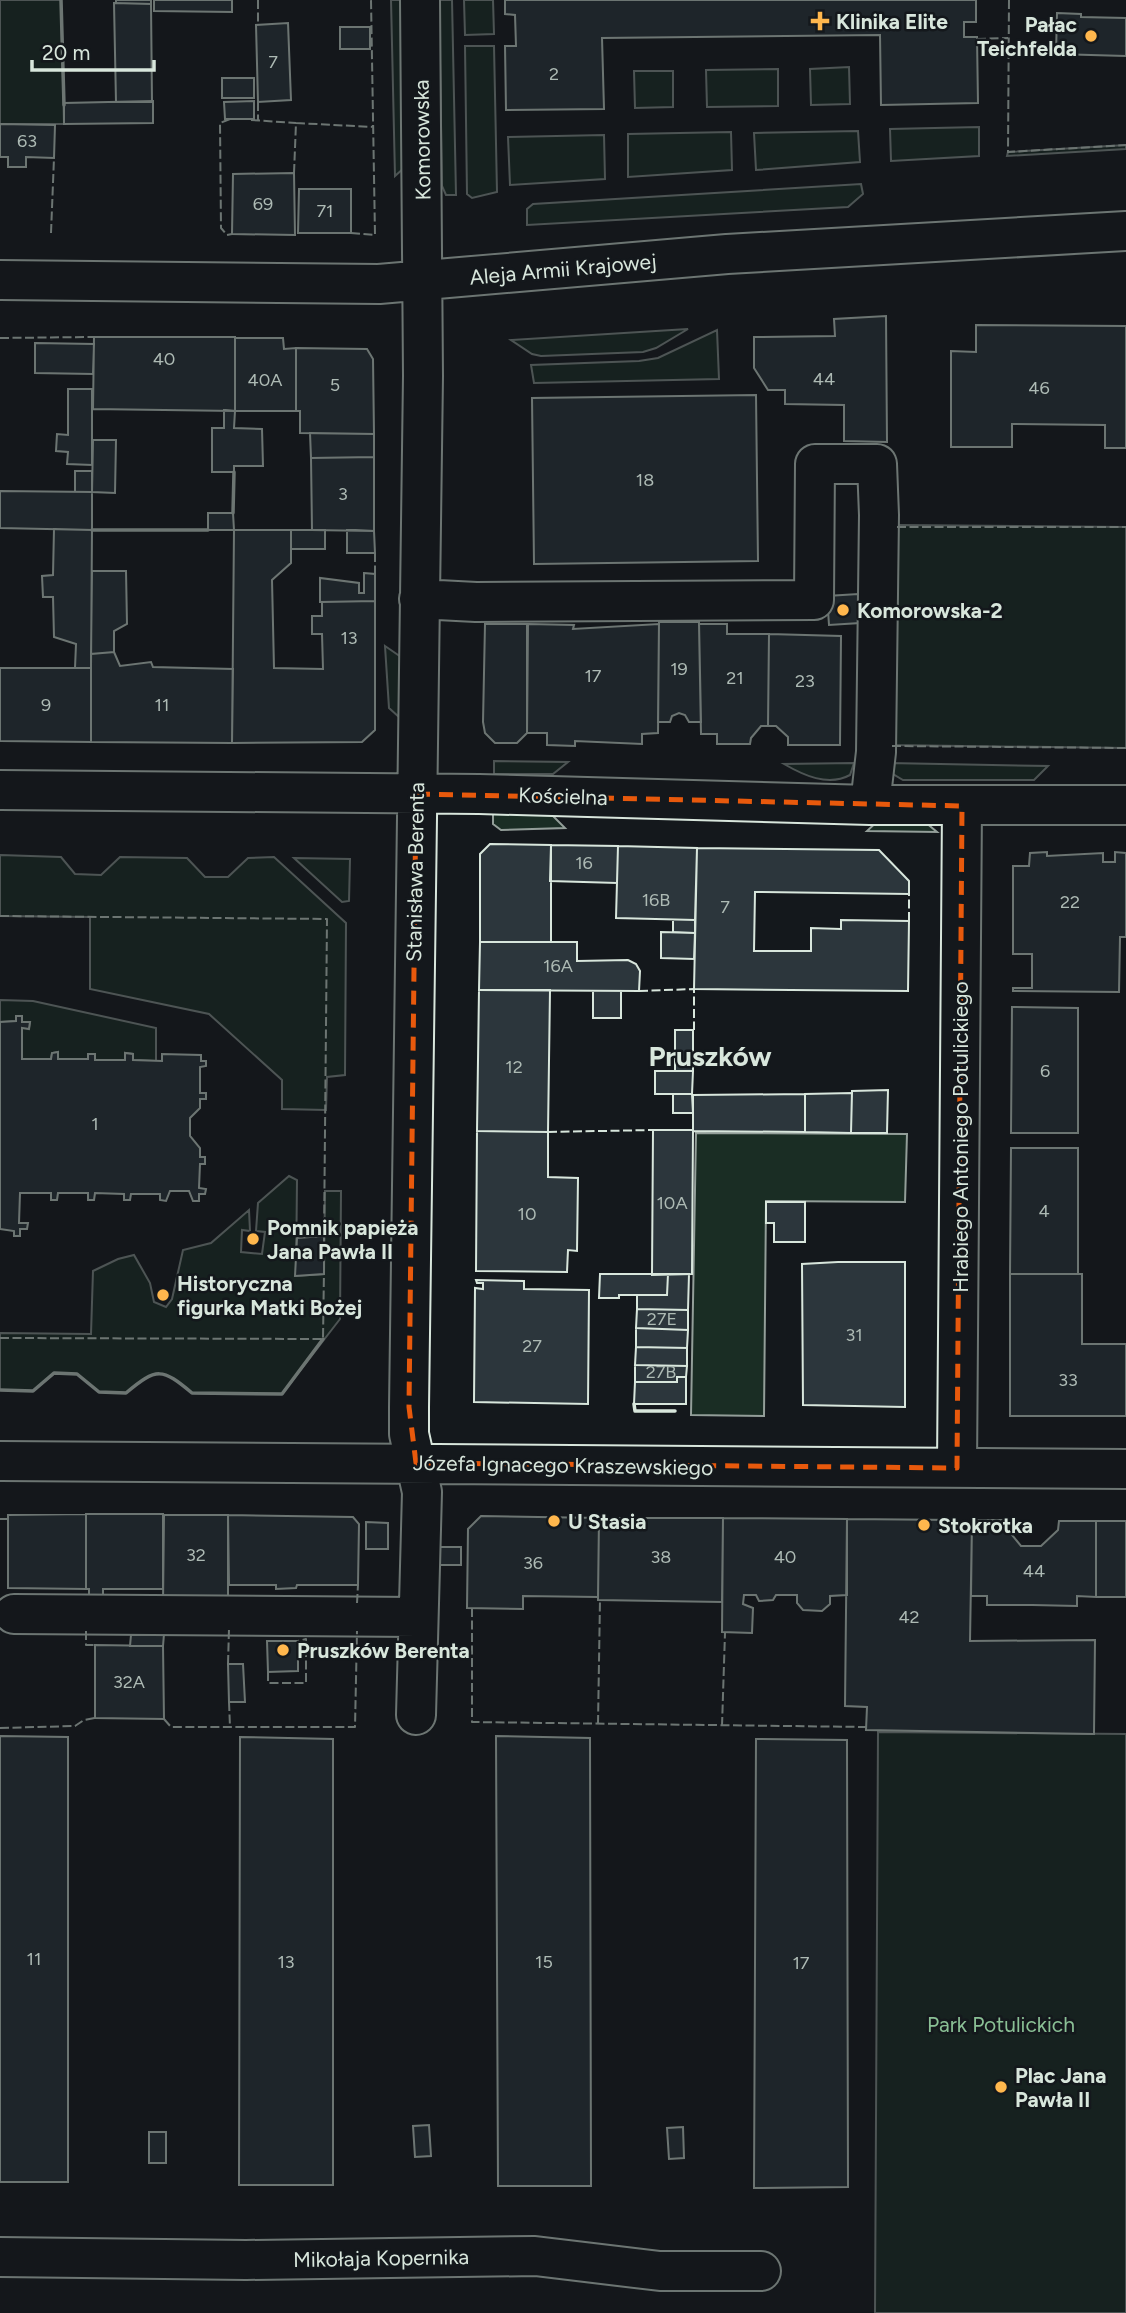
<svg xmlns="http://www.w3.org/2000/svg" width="1126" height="2313" font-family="Figtree,sans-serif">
  <rect width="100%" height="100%" fill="#14181c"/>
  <path fill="#1a2d24" stroke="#939e99" stroke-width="2" d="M0,0h61l3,124h-64z
    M391,0h11l3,167 -10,9z
    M439,0h13l4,195h-10l-4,-9z
    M464,0h29l1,34 -29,1z
    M465,46h29l3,146 -25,6 -5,-4z
    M849,67l1,37 -39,1 -1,-36z
    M778,69v37l-71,1 -1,-37z
    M634,71h39v36l-38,1z
    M979,127v29l-88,5 -1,-32z
    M858,131l2,31 -104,8 -2,-37z
    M731,132l1,38 -104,7v-43z
    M604,135l1,44 -95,6 -2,-48z
    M1126,145v4l-119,7 1,-4z
    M861,184l2,10 -15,13 -321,18v-16l6,-5z
    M688,329l-32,19 -13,4 -102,4 -9,-2 -21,-14z
    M717,330l2,49 -185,4 -3,-18 108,-4 19,-3z
    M897,525l229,2v221l-236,-3z
    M385,646l16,11 -2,60 -10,-9z
    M494,761l74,1 -15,12h-59z
    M854,763l-4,12c-22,12 -47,0 -66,-11z
    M888,763l160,3 -14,14h-131l-10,-6z
    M493,814h58l14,14 -64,2 -8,-6z
    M881,818l44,4 12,10 -70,-1z
    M0,855l61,2 14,17 26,1 19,-18 67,1 18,19h23l20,-19 26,-1 72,66 -1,152 -18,2 -1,33 -44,-1v-29l-73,-66 -119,-25v-72l-90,-1z
    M294,858l56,1 -1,42 -7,1z
    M0,1000l33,1 123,27v33l-23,-1v-6l-8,-1v7h-30v-6h-6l-1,5h-30v-7l-6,1 -1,6h-29v-31h7l1,-6h-8v-6h-6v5l-16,1z
    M696,1133l211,1 -2,68 -139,-1 -2,215 -73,-1z
    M289,1176l8,4 -1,96 28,-2 1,-83h16l-1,128 -58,75 -90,-1c-30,-25 -35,-26 -66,0l-27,-1 -22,-18 -22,-1 -22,18 -33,-1v-57l91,1 2,-63 25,-12 16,-4 16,28 4,19 12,5 6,-8 11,-49 28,-7 38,-33 1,21 -8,-1 -1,22 21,2 3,-22 -9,-1 2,-28z
    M878,1732l248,2v579h-251z"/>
  <path fill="#2c363c" stroke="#d8e6dc" stroke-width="2" d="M116,0h35v4l-35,-1z
    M154,0h78v12l-78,-1z
    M505,0h471v22h-12v15h13l1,66 -97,2 -1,-70 -278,3 2,71 -98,1 -1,-64h11l-1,-31 -10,-1z
    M114,3l37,1 1,98h-36z
    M1057,13l24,1v3l45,1v38l-70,-2z
    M288,23l3,77 -33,2 -2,-77z
    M340,27h30v22h-30z
    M222,78h32v20h-32z
    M153,101v22l-89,1v-21z
    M254,101v18h-29l-1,-17z
    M0,124l55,1 -1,33 -28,-1v10h-18v-10h-8z
    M294,173l1,62 -63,-1 1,-60z
    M299,189h52v44h-53z
    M886,316l1,126 -43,-1v-36l-59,-1v-14h-17l-14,-22v-31l81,-1 -1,-17z
    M976,325l150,1v122h-21v-23l-93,-1v23h-61v-96l25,1z
    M94,337h141v74l-142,-2z
    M235,338h48l1,11 12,-1v63h-61z
    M35,343l59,1 -1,30 -58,-1z
    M296,348l71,1 6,10 1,75 -74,-1v-22h-4z
    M68,389h24v76l-25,-1 1,-12 -12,-1 1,-17 11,1z
    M756,395l2,166 -224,3 -2,-166z
    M224,410l11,1 -1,17 28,1 1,37h-29v6h-22v-44h12z
    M310,433l64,1v23l-63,1z
    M93,440h23l-1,53 -23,-1z
    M374,457v74l-62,-1 -1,-72z
    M75,471h17v21h-17z
    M0,491l92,1v38l-92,-2z
    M208,513h25l1,17h-26z
    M54,529l38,1 -1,138h-16l1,-24 -22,-7 -1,-40h-10l-1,-21 11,-1z
    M234,530h57v33l-19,17 2,88 49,1 -1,-35h-10v-18h10v-14l53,-1v129l-13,12 -130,1z
    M291,530h34v19h-34z
    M347,530l27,1 1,22h-28z
    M92,571h34l1,53 -13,7v21l-23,2z
    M364,573l11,1v27l-55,1v-24l39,5v10h5z
    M858,594l2,29 -31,2 -2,-29z
    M659,622h40l2,100h-12l-4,-7 -6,-2 -7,3 -2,6h-12z
    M485,624h42v109l-10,10h-22l-10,-10 -2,-11z
    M528,624l46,1 -1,4 86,-5 -1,109 -16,1v10l-67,-3v5l-28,-1v-12h-20z
    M699,624h28v10h42l-1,92h-7l-10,12 -1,6h-33v-10h-16z
    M769,634l72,2 -1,109h-52v-8l-12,-11h-8z
    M114,652l6,14 31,-4 2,5 80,2 -1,74 -141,-1v-88z
    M0,668h91v74l-91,-1z
    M490,844l61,1v97h-71v-88z
    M551,845l67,1 -1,37 -67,-2z
    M618,846l79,2 -2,72 -79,-2z
    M697,848l182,2 30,31v13l-154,-2 -1,59h57v-23l30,1v-9l68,1 -1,70 -214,-2z
    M1047,852v4l56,-3v9h12v-10l11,1v84h-6l-1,55 -106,-1v-3h19v-34h-19v-88h16l1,-13z
    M673,920h22v13l-22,-1z
    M661,932l34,1 -1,26 -33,-1z
    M480,942h97v19l51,-1 8,4 4,7 -1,20 -160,-1z
    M479,990h71l-2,142 -71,-1z
    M593,991h28v27h-28z
    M1012,1007l66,1v125h-67z
    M16,1016h6v6h8l-1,7 -7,-1v31h29l1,-6 6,-1v7h30v-5h7v6h30v-7l8,1v6l29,1v-7l39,1v6h5v5l-6,1v26h6v6h-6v9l-10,10v18l10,12v9h5v7h-5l-1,24 7,1 -1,5h-6v7h-6l-4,-10h-19l-4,10 -6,-1v-6h-29l-1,6h-6v-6l-29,-1 -1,7h-6v-7h-30l-1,7h-6v-7h-31l-1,30h9l-1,6h-7v7h-6v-5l-14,-2v-207l16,-1z
    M675,1030h18v41h-18z
    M655,1071h38l-1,23h-37z
    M888,1090l-1,43h-36l1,-42z
    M852,1093l-1,40 -46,-1v-38z
    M673,1094h19l1,19h-20z
    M805,1094v38l-112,-1v-36z
    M653,1130h40l-1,144 -40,1z
    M477,1131l71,1v45l30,1 -1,73 -9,-1 -1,22 -91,-1z
    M1011,1148h67v126h-68z
    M766,1202h39v40h-31v-19h-8z
    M324,1236v38l-29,2 2,-38z
    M838,1262h67v145l-102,-2 -1,-141z
    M600,1274h68l-1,21h-48v3h-20z
    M668,1274h21l-1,36 -51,-1v-14h30z
    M1010,1274h72v70h44v72h-116z
    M476,1280l48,1v8l65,1 -1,114 -114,-2 1,-114 8,1v-6h-6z
    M637,1309l51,1v20l-52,-2z
    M636,1328l52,2 -1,18 -51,-1z
    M636,1347l51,1v18l-52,-1z
    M635,1365l52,1 -1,11h-9v5h-42z
    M677,1377h9v27h-52l1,-22h42z
    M86,1514v75l-78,-1v-73z
    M86,1514h77v75h-60v6h-14v-6h-3z
    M164,1515h64v81l-65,7z
    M228,1515l125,2 6,7 -1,61h-61l-1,3 -20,1v-4h-47z
    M481,1516l118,2 -1,79 -75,-1v13l-56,-1 1,-79z
    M599,1518h124l-1,84 -124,-2z
    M723,1518l124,1v76l-17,1v8l-8,7 -19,-1 -6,-7v-8h-21l-3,5 -14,1 -3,-6h-12l-1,9 10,4 -1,25 -30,-1z
    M847,1519l110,1v4l13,1 2,-5 -2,121 125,-1 -1,94 -228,-4 1,-23 -22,-1z
    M972,1520h36v10l13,16h20l17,-16 1,-9h37v76l-19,-1v10l-45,-1h-45v-9h-16z
    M1096,1521h30v76h-30z
    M366,1522l22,1v26h-22z
    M438,1547h23v18h-23z
    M164,1634l-1,12h-33l1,-11z
    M267,1641h31v30l-30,1z
    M95,1645l68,1 1,73 -69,-1z
    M228,1664h15l2,38h-16z
    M0,1736l68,1v445h-68z
    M496,1736l94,2 1,448h-93z
    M240,1737l93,2v446h-94z
    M756,1739l91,1 1,447 -94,1z
    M429,2125l2,31 -16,1 -2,-31z
    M683,2127l1,31 -15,1 -2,-31z
    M149,2132h17v31h-17z"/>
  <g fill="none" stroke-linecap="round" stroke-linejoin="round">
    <defs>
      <path id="minor" d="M0,280l379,4 348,-30 399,-23
        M419,599l57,3 338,-2 1,-136h62l2,51 -3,237 -6,53
        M0,790l479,4 391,11h256
        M0,1461l1126,8
        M957,1468l5,-662
        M14,1614l403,3
        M416,1715l6,-223 -13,-58v-27l14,-1031 -3,-376
        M0,2257l246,3 289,-4 125,15h101"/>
    </defs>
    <use href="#minor" stroke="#d8e6dc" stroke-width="42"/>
    <use href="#minor" stroke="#14181c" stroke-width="38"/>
    <path stroke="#d8e6dc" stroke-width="2" stroke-dasharray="9 3.5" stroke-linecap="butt" d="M258,0v24
      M1009,0l-1,152 118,-7
      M977,39l31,-1
      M258,102v19
      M230,119l-10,4 1,105 6,7 5,-1
      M251,120l45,3
      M294,173l2,-50 78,4
      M51,233l3,-75
      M351,233l24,2 -4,-235
      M0,338l94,-1
      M897,527h229
      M375,553v21
      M892,746l234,2
      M0,916l327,3 -3,319
      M909,921v-27
      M639,991l55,-2v41
      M548,1132l105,-2
      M0,1338l323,1 1,-69
      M0,1519h8
      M357,1603l1,-18
      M472,1608v114l394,5
      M86,1631v14h9
      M228,1664l1,-35
      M268,1672v11h38v-44l-8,2
      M229,1702l1,25
      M164,1719l7,8h184l2,-96
      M598,1724l2,-124
      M722,1726l3,-93
      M0,1728l75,-2 9,-6 11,-2"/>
    <path stroke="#d8e6dc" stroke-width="3.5" d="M61,0l3,105
      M233,513l1,-41
      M92,530h116
      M0,1390l33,1 21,-18 23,1 22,18 27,1c31,-26 36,-25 66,0l90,1 41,-55
      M634,1404l1,7h40"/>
  </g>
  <path d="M0 0H1126V2313H0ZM416,794l546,12 -5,662 -541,-5 -7,-56z" fill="#14181c" fill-opacity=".55" fill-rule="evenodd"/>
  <path fill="none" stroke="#e8590c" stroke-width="5" stroke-dasharray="14 9" stroke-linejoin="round" d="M416,794l546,12 -5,662 -541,-5 -7,-56z"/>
  <g fill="#ffb74d" stroke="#14181c" stroke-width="2.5">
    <path d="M816.5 10.5h7v7h7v7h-7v7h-7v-7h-7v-7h7z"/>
    <circle cx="1091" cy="36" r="7"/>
    <circle cx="843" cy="610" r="7"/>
    <circle cx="253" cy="1239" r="7"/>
    <circle cx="163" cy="1295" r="7"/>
    <circle cx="554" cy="1521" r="7"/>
    <circle cx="924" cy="1525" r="7"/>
    <circle cx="283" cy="1650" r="7"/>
    <circle cx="1001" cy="2087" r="7"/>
  </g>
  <g text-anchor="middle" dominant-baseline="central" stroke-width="5" stroke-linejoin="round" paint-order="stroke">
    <g font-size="18" fill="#adbab4">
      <text x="273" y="62">7</text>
      <text x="554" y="74">2</text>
      <text x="27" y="141">63</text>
      <text x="263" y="204">69</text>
      <text x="325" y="211">71</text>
      <text x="164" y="359">40</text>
      <text x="824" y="379">44</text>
      <text x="265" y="380">40A</text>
      <text x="335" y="385">5</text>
      <text x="1039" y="388">46</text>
      <text x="645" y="480">18</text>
      <text x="343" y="494">3</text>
      <text x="349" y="638">13</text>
      <text x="679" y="669">19</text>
      <text x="593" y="676">17</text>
      <text x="735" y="678">21</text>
      <text x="805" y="681">23</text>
      <text x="46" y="705">9</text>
      <text x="162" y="705">11</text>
      <text x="584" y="863">16</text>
      <text x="656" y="900">16B</text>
      <text x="1070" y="902">22</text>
      <text x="725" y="907">7</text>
      <text x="558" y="966">16A</text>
      <text x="514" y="1067">12</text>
      <text x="1045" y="1071">6</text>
      <text x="95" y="1124">1</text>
      <text x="672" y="1203">10A</text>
      <text x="1044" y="1211">4</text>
      <text x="527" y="1214">10</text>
      <text x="662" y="1319">27E</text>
      <text x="854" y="1335">31</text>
      <text x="532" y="1346">27</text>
      <text x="661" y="1372">27B</text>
      <text x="1068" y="1380">33</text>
      <text x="196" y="1555">32</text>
      <text x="661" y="1557">38</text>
      <text x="785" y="1557">40</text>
      <text x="533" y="1563">36</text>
      <text x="1034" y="1571">44</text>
      <text x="909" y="1617">42</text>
      <text x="129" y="1682">32A</text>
      <text x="34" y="1959">11</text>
      <text x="286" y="1962">13</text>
      <text x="544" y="1962">15</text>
      <text x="801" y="1963">17</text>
    </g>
    <g font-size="21" font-weight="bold" fill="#d8e6dc" stroke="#14181c" text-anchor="start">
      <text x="836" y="21">Klinika Elite</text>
      <text x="1077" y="24" text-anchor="end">Pałac<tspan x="1077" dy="24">Teichfelda</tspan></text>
      <text x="857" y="610">Komorowska-2</text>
      <text x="267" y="1227">Pomnik papieża<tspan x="267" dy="24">Jana Pawła II</tspan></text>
      <text x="177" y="1283">Historyczna<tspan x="177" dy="24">figurka Matki Bożej</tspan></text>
      <text x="568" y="1521">U Stasia</text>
      <text x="938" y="1525">Stokrotka</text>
      <text x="297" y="1650">Pruszków Berenta</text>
      <text x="1015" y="2075">Plac Jana<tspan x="1015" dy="24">Pawła II</tspan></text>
    </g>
    <g font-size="21" fill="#d8e6dc" stroke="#14181c">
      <text transform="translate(422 140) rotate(-91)">Komorowska</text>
      <text transform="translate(563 269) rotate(-5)">Aleja Armii Krajowej</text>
      <text transform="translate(563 796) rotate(2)">Kościelna</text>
      <text transform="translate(415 872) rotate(-89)">Stanisława Berenta</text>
      <text transform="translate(960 1137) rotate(-90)">Hrabiego Antoniego Potulickiego</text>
      <text transform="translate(563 1465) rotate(1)">Józefa Ignacego Kraszewskiego</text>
      <text transform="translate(381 2258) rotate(-1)">Mikołaja Kopernika</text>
    </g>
    <g font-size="21" fill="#8ac095" stroke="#14181c">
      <text x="1001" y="2024">Park Potulickich</text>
    </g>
    <g font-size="28" font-weight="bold" fill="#d8e6dc" stroke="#14181c">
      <text x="710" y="1056">Pruszków</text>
    </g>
  </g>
  <path d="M32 60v10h122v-10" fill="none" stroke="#d8e6dc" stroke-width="3.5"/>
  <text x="42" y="60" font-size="21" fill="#d8e6dc" stroke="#14181c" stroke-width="5" paint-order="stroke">20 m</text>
</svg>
